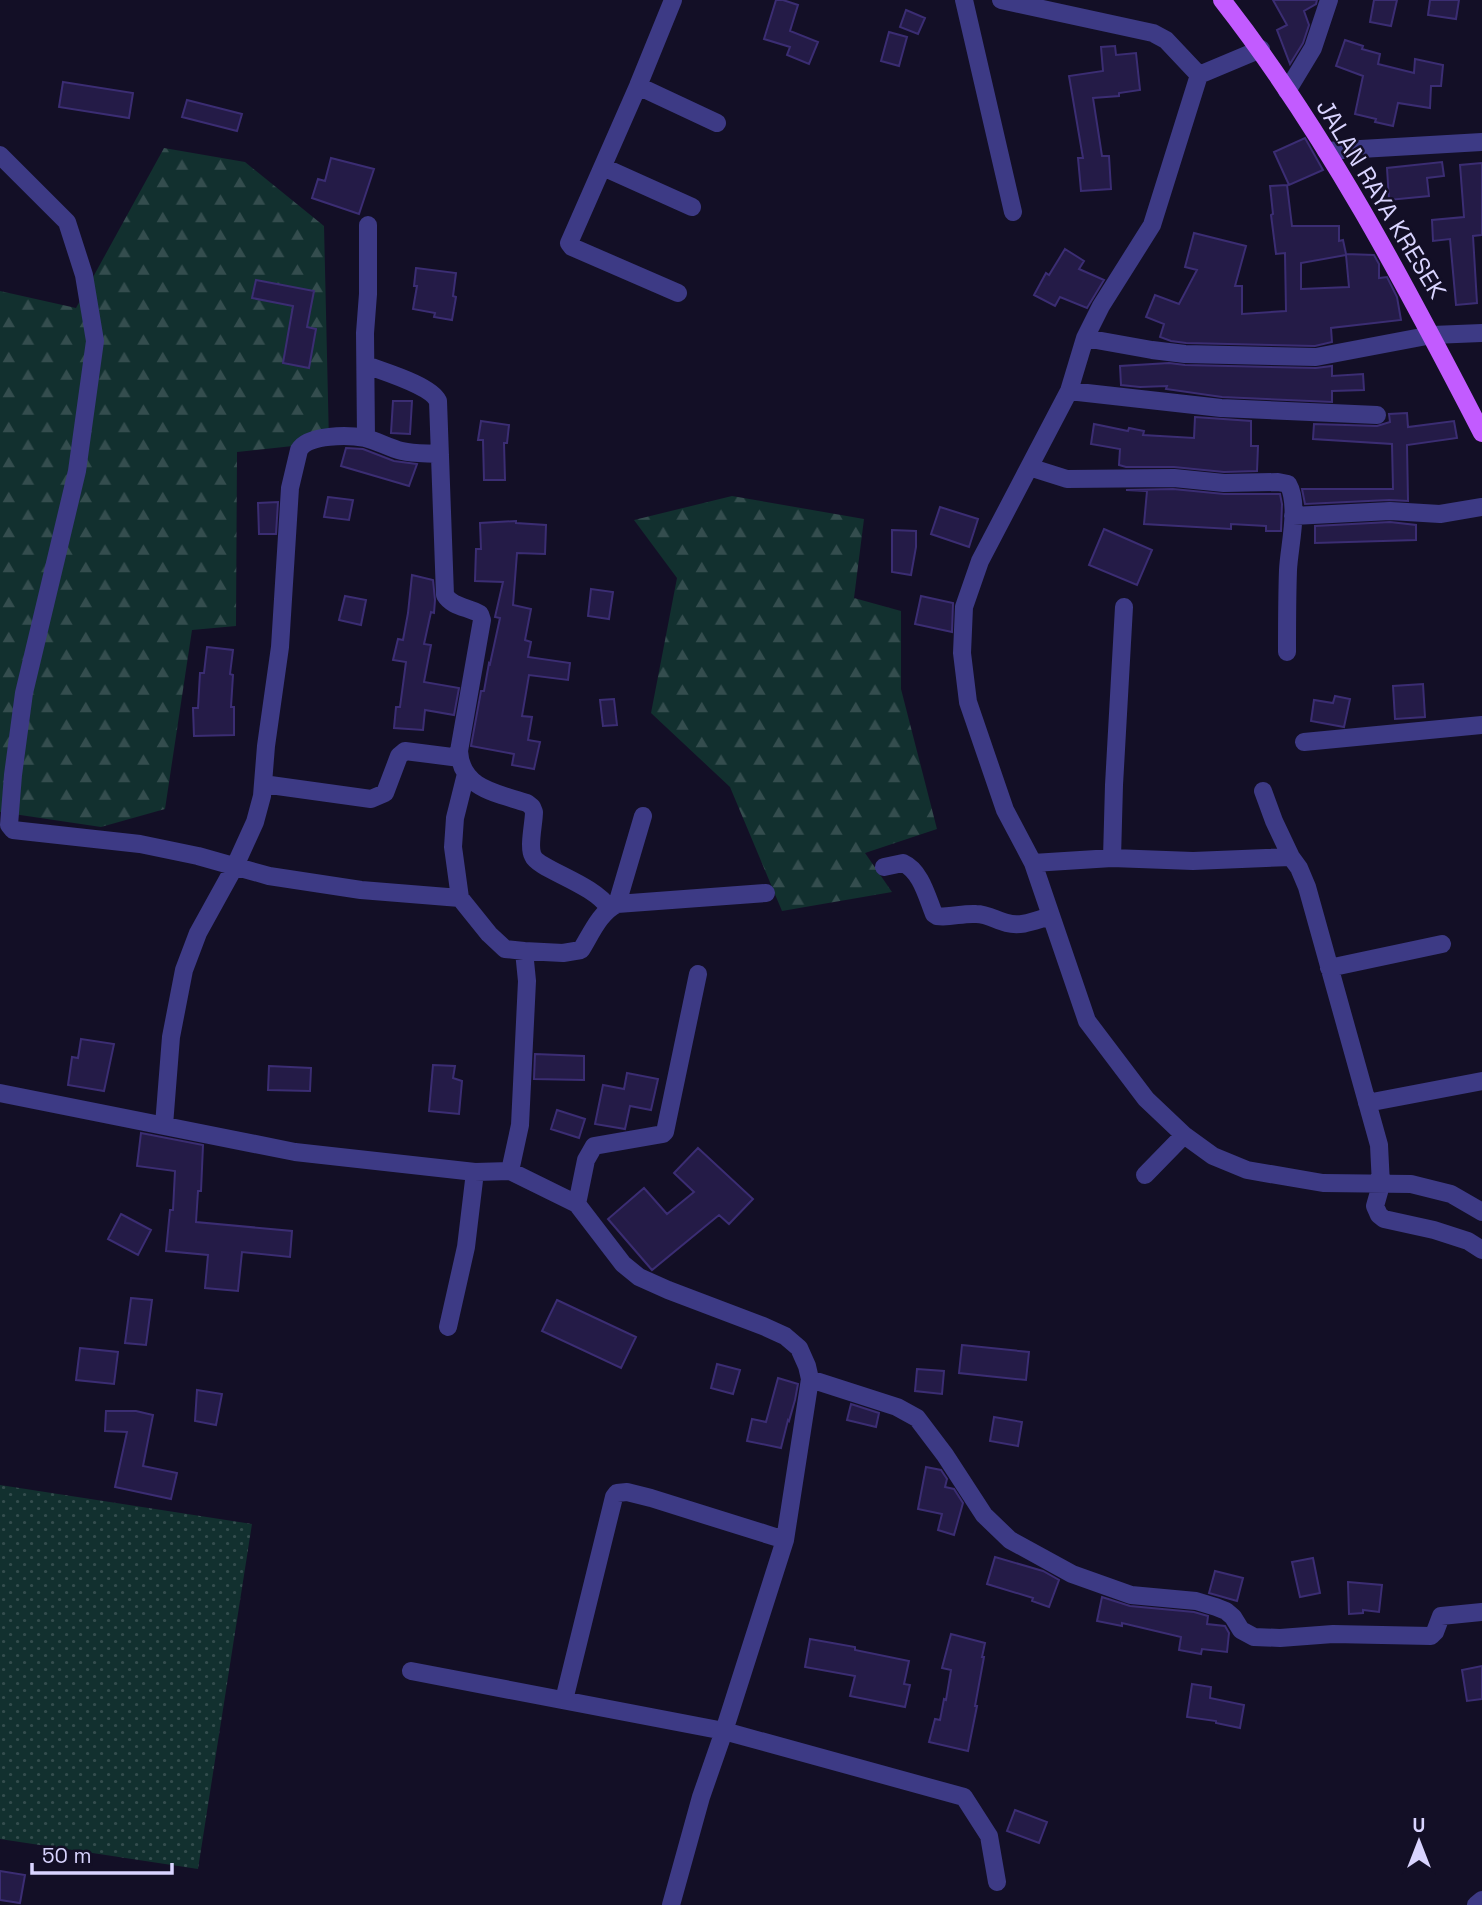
<svg xmlns="http://www.w3.org/2000/svg" width="1482" height="1905" font-family="'Space Grotesk',sans-serif">
<style>
.forest{fill:url(#forest-firs)}
.park{fill:url(#park-dots)}
.building{fill:#241b47;stroke:#3b2d73;stroke-width:2;fill-rule:evenodd}
.lines{fill:none;stroke-linecap:round;stroke-linejoin:round}
.minor{stroke:#3d3a85;stroke-width:18}
.major{stroke:#c25bff;stroke-width:18}
.labels{text-anchor:middle;stroke-width:5;stroke-linejoin:round;paint-order:stroke}
.street-label{font-size:24px;fill:#d9d4ff;stroke:#130f26}
</style>
<defs>
<pattern id="forest-firs" width="22" height="20" patternUnits="userSpaceOnUse" patternTransform="scale(1.75)"><rect width="22" height="20" fill="#12302f"/><path d="M5 1l3.5 6h-7zM16 11l3.5 6h-7z" fill="#344d4e"/></pattern>
<pattern id="park-dots" width="8" height="8" patternUnits="userSpaceOnUse" patternTransform="scale(1.75)"><rect width="8" height="8" fill="#12302f"/><path d="M2 2h.1M6 6h.1" fill="none" stroke="#344d4e" stroke-width="1.8" stroke-linecap="round"/></pattern>
</defs>
<rect width="100%" height="100%" fill="#130f26"/>
<!-- forest -->
<path class="forest" d="M164,148L245,162L324,226L329,442L237,452L236,626L192,630L165,809L101,827L0,812V291L76,308Z
M732,496L864,519L854,598L901,611V689L937,829L865,853L892,892L782,911L730,787L651,713L677,578L634,520Z"/>
<!-- park -->
<path class="park" d="M0,1485L252,1524L198,1869L0,1839Z"/>
<!-- building -->
<path class="building" d="M776,0H783L798,5L790,31L818,42L809,64L787,55L790,47L764,39Z
M1273,0H1317L1316,4L1304,11L1309,25L1303,43L1290,64L1277,30L1287,25Z
M1374,0H1397L1391,26L1370,22Z
M1430,0H1459L1456,19L1428,15Z
M906,10L925,18L918,34L900,27Z
M889,32L907,37L899,66L881,61Z
M1345,40L1363,46L1362,49L1380,54L1378,64L1414,73L1415,59L1443,65L1441,86H1431L1430,108L1398,103L1393,126L1375,122L1376,119L1355,114L1363,76L1336,66Z
M1115,46L1116,55L1136,53L1140,90L1119,93V96L1093,98L1102,156H1109L1111,189L1081,191L1078,158H1083L1069,76L1103,71L1101,47Z
M63,82L133,93L129,118L59,107Z
M187,100L242,114L237,131L182,117Z
M1305,138L1323,170L1289,185L1274,152Z
M331,158L374,169L359,214L312,198L318,179L325,181Z
M1442,162L1444,176L1427,178L1429,196L1389,200L1387,168Z
M1482,163V235L1473,236L1477,303L1456,305L1450,239L1433,241L1432,220L1464,217L1460,165Z
M1287,185L1292,226H1339V241L1343,240L1346,254L1374,255L1379,264V278L1387,277L1397,297L1401,320L1331,328L1332,342L1315,346L1186,343L1171,341L1160,337L1164,324L1146,317L1155,295L1179,304L1197,270L1185,267L1194,233L1246,246L1235,286H1242V314L1286,311L1285,253L1276,254L1271,215L1273,214L1270,186ZM1346,255L1349,287L1301,289V263Z
M1065,249L1084,261L1079,269L1104,280L1087,308L1060,297L1055,306L1034,295L1046,273L1049,275Z
M416,268L456,273L453,296L456,297L452,320L434,317L435,313L413,309L417,286H414Z
M256,280L314,291L307,327L316,329L309,368L283,363L293,306L252,298Z
M1169,363L1185,365L1316,368L1332,366V376L1363,374L1364,390L1332,391V402L1222,397L1166,389L1167,386L1140,387L1121,385L1120,366Z
M393,401H412L410,434L391,433Z
M1407,413L1408,427L1454,421L1457,438L1407,445L1408,501L1389,500L1305,504L1302,489H1393L1392,444L1313,439L1314,424L1377,426L1390,422L1389,414Z
M1195,417L1251,421V446H1258L1257,471L1224,472L1174,467H1126L1119,465L1120,449L1091,444L1094,424L1128,431L1129,428L1144,431L1143,435L1194,438Z
M481,421L509,425L507,443H504L505,480H484L483,440H478Z
M346,448L363,449L394,461L417,464L409,486L341,466Z
M1173,489L1224,494H1280L1282,504L1281,531H1266V526L1231,524V529L1144,524L1147,491L1126,490Z
M328,497L353,500L349,520L324,517Z
M278,502L276,534H259L258,503Z
M940,507L978,519L969,547L931,534Z
M516,521V523L546,525L545,554L517,553L513,605L531,609L525,640L531,642L528,657L570,663L568,680L529,675L522,716L532,717L528,740L540,742L534,769L512,765L514,754L471,746L481,691H484L489,663L490,664L500,618L495,617L503,582L475,581L476,549H481L480,523Z
M1390,522L1416,525V540L1315,543V526Z
M1104,529L1152,550L1137,585L1089,565Z
M892,530L916,531V547L911,575L892,572Z
M412,575L433,580L435,600L434,613L431,612L424,644L431,645L424,682L459,688L454,715L425,710L423,730L394,728L396,707H400L406,662L393,660L398,639L403,640L408,613Z
M591,589L613,592L609,619L588,616Z
M345,596L366,600L361,625L339,620Z
M921,596L953,603L952,632L915,624Z
M207,647L233,650L230,674L233,675L231,707H234V735L194,736L193,708H198L200,673H204Z
M1423,684L1425,717L1395,719L1393,686Z
M1335,696L1350,699L1344,727L1311,721L1314,700L1333,703Z
M614,699L617,725L603,726L600,700Z
M81,1039L114,1044L104,1091L68,1085L72,1057L78,1058Z
M535,1054L584,1056V1080L534,1079Z
M433,1065L455,1066L453,1078L462,1081L459,1114L429,1111Z
M269,1066L311,1068L310,1091L268,1090Z
M627,1073L658,1079L651,1110L630,1106L625,1129L595,1124L603,1085L624,1089Z
M557,1110L585,1119L579,1138L551,1129Z
M141,1133L203,1145L201,1191H198L196,1222L292,1231L290,1257L242,1252L238,1291L205,1288L208,1255L166,1251L170,1210H173L175,1171L137,1166Z
M698,1148L753,1199L729,1224L719,1215L652,1270L608,1219L644,1188L667,1214L694,1192L674,1173Z
M121,1214L151,1230L138,1255L108,1239Z
M131,1298L152,1300L146,1345L125,1343Z
M557,1300L636,1337L621,1368L542,1331Z
M962,1345L1029,1352L1026,1380L959,1373Z
M80,1348L118,1352L114,1384L76,1380Z
M717,1364L740,1370L733,1394L711,1388Z
M917,1369L944,1371L942,1394L915,1391Z
M778,1378L798,1384L795,1400L789,1421L788,1420L781,1448L747,1441L752,1419L766,1422Z
M197,1390L222,1394L216,1425L195,1421Z
M851,1404L879,1413L876,1427L847,1420Z
M106,1411H136L153,1415L143,1466L177,1473L171,1499L115,1487L127,1432L105,1431Z
M994,1417L1022,1422L1018,1446L990,1441Z
M926,1467L941,1470L947,1479L945,1487L954,1489L963,1503L954,1535L938,1530L942,1514L918,1509Z
M995,1557L1043,1571L1059,1580L1049,1607L1032,1601L1033,1598L987,1584Z
M1313,1558L1320,1593L1300,1597L1292,1562Z
M1215,1571L1243,1578L1237,1601L1209,1593Z
M1348,1582L1382,1585L1379,1612L1363,1610V1613L1349,1614Z
M1102,1597L1130,1606L1194,1612L1208,1616L1207,1624L1225,1626L1229,1633L1227,1652L1202,1649L1201,1654L1179,1650L1181,1637L1122,1623V1626L1097,1621Z
M951,1634L985,1643L982,1657H984L975,1706H977L968,1751L929,1742L935,1719L940,1720L944,1699L946,1700L951,1670L942,1668Z
M810,1639L855,1647V1650L909,1661L904,1684L910,1685L905,1707L850,1696L855,1676L805,1667Z
M1482,1666V1699L1467,1701L1462,1670Z
M1192,1684L1211,1687L1210,1698L1244,1705L1240,1728L1216,1723V1721L1187,1717Z
M1015,1810L1047,1822L1039,1843L1007,1831Z
M0,1871L25,1875L20,1903L0,1900Z"/>
<g class="lines">
<!-- minor -->
<path class="minor" d="M673,0L638,86L569,243L572,247L678,293
M964,0L1013,212
M1001,0L1153,33L1166,40L1199,75
M1261,49L1199,75L1152,225L1101,306L1085,338L1069,391L980,561L964,607L962,653L968,702L1005,810L1033,863L1087,1021L1146,1099L1184,1135L1213,1156L1247,1170L1323,1183L1411,1184L1451,1194L1482,1212
M638,86L717,123
M1287,91L1313,48L1329,0
M1326,151L1482,142
M0,155L67,222L84,275L95,341L77,471L24,693L13,775L9,825L13,830L140,844L198,856L269,876L361,890L460,898L489,934L505,949L524,951L527,981L520,1125L510,1171
M603,167L692,207
M1085,338L1152,350L1185,354L1316,357L1432,335L1482,333
M366,365C384,372 430,385 438,401L445,595C452,607 468,607 480,614L482,620L459,751C461,789 497,793 527,803L532,807L534,812C534,823 528,847 533,856C538,869 594,884 609,908
M1069,391L1221,408L1377,415
M366,438L365,333L368,294V225
M1029,467L1067,479L1174,478L1224,483L1278,482L1288,484C1300,505 1289,547 1288,570C1287,598 1287,625 1287,652
M1293,516L1390,511L1440,514L1482,507
M1304,742L1482,725
M263,784L371,799L385,793L399,756L405,751L460,758
M1263,791L1274,821L1291,857
M1112,858L1193,861L1291,857L1299,868L1307,887L1379,1145L1381,1185L1375,1206L1379,1215L1384,1219L1434,1230L1468,1241L1482,1250
M1033,863L1112,858L1114,785L1124,607
M884,867L903,863C921,871 927,897 934,914L937,916C950,918 962,913 976,914C987,914 996,920 1007,923C1022,927 1036,920 1051,916
M460,898L453,847L455,818L466,774
M617,904L643,816
M524,951L563,953L581,950C591,934 600,912 617,904L766,893
M1329,968L1442,944
M0,1093L295,1152L475,1172L510,1171L577,1204L623,1264L639,1277L668,1290L763,1326L785,1336L799,1348L807,1366L810,1379L785,1540L724,1731L701,1797L671,1905
M1367,1103L1482,1081
M164,1125L171,1037L184,970L198,933L235,866L255,822L262,796L266,746L280,647L290,488L299,450C308,434 349,435 365,438C378,441 389,448 402,451C414,454 427,453 440,454
M1145,1175L1184,1135
M577,1204L586,1160L594,1146L663,1134L665,1132L698,974
M448,1327L466,1247L475,1172
M810,1379L897,1407L917,1418L945,1455L984,1515L1010,1540L1072,1574L1131,1595L1196,1601L1216,1607L1226,1611L1233,1617L1241,1630L1254,1637L1280,1638L1333,1634L1431,1636L1435,1632L1441,1616L1482,1612
M411,1671L724,1731L964,1797L989,1836L997,1882
M564,1700L614,1497L617,1493L627,1492L651,1498L785,1540
M1476,1905L1482,1900"/>
<!-- major -->
<path class="major" d="M1222,0C1326,133 1405,284 1482,433"/>
</g>
<g class="labels">
<!-- street labels -->
<g class="street-label">
<text transform="translate(1381 199) rotate(59)" y="8">JALAN RAYA KRESEK</text>
</g>
</g>
<!-- north arrow -->
<g transform="translate(1419 1842)" stroke="#130f26" stroke-width="5" paint-order="stroke">
<path d="M0-5L12 26L0 18L-12 26Z" fill="#d9d4ff"/>
<text y="-10" font-size="19" font-weight="bold" text-anchor="middle" fill="#d9d4ff">U</text>
</g>
<!-- scale -->
<path d="M32 1863v10h140v-10" fill="none" stroke="#d9d4ff" stroke-width="3.5"/>
<text x="42" y="1863" font-size="21" fill="#d9d4ff" stroke="#130f26" stroke-width="5" paint-order="stroke">50 m</text>
</svg>
